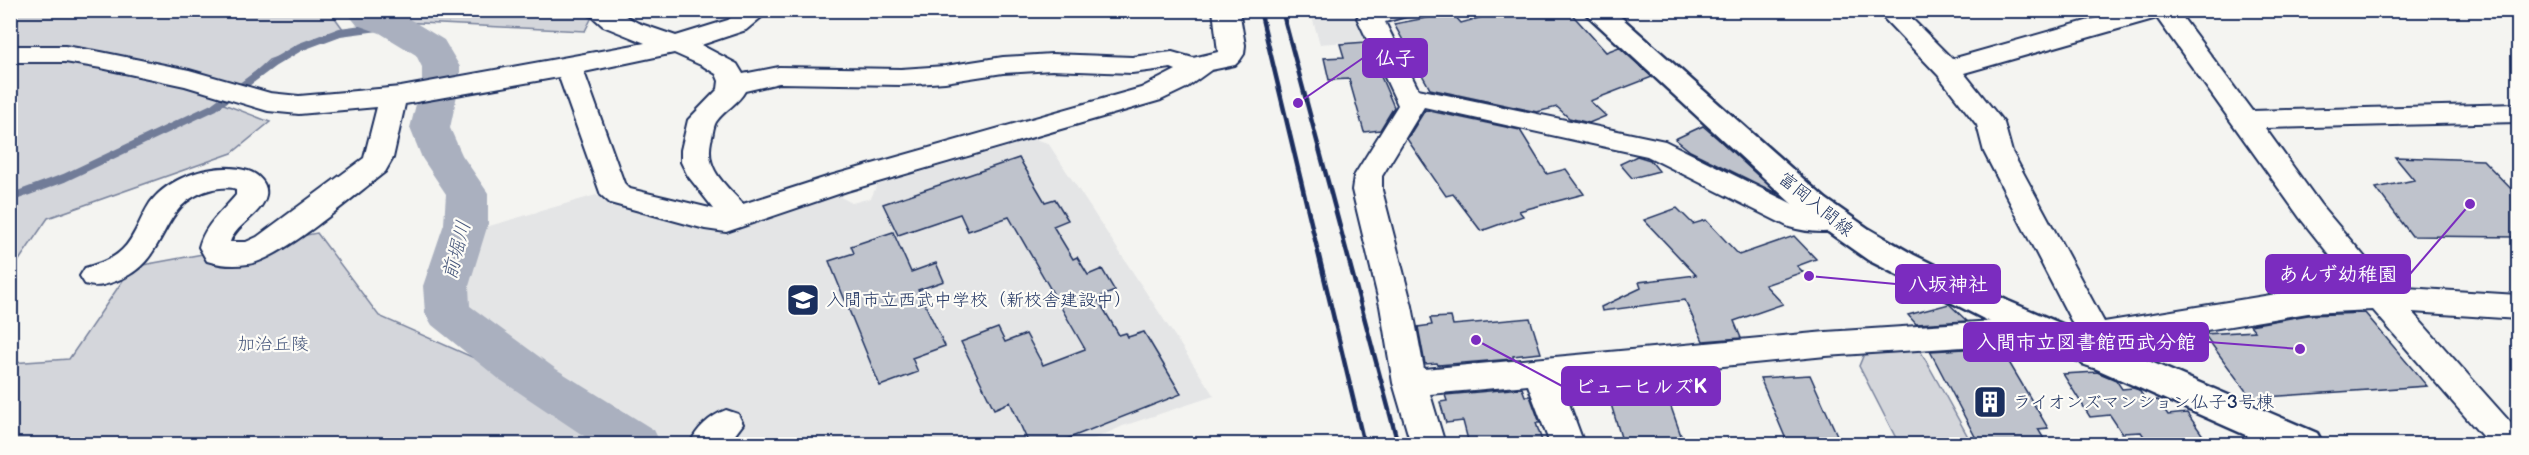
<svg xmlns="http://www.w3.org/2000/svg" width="2529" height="455" font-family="'Balsamiq Sans','Klee One',sans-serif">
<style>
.built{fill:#e4e5e6}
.green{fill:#d4d6db;stroke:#78829c;stroke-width:1.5}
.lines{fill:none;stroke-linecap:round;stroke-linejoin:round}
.stream{stroke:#717c98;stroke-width:8}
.river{fill:#aab0bf;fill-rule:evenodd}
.building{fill:#bfc3cc;stroke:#1b2f5e;stroke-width:1.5}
.minor-casing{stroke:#1b2f5e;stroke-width:4}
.major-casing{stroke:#1b2f5e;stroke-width:5}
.minor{fill:#fdfcf7;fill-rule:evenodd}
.major{fill:#fdfcf7;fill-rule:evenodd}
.rail{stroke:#1b2f5e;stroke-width:4.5}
.labels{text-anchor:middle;stroke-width:4.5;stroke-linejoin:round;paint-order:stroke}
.street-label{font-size:18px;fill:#1b2f5e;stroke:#fdfcf7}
.poi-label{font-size:18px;fill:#1b2f5e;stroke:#fdfcf7;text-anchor:start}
.park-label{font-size:18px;fill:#49597d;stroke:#fdfcf7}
.water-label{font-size:20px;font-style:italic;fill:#46567b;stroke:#fdfcf7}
.leader{fill:none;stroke:#7b2cbf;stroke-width:2}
.callout-dot{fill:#7b2cbf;stroke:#fdfcf7;stroke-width:2}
.callout{fill:#7b2cbf;stroke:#7b2cbf;stroke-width:2}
.callout-label{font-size:20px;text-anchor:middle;font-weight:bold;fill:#fff}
</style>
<rect width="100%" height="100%" fill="#f4f4f1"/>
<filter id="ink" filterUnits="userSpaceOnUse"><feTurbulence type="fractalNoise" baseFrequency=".0167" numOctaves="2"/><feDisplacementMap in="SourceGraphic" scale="12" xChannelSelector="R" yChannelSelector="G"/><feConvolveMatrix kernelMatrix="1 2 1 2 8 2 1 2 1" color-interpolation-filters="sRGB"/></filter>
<g filter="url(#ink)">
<!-- built -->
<path class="built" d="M1310,11H1360L1373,40L1320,44Z
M1034,139L1048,143L1214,396L1123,426L1083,444H662L457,312L454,288L472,231L596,195L610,204L717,232L835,194L852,203L871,198L877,185Z"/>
<!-- green -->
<path class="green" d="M584,10L591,19L585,31L400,22L399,11Z
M11,11H330L346,33L269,60L221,103L270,122L232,153L48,218L11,272Z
M317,233L379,316L669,444H11V363L69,359L132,267Z
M1920,350L1972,444H1899L1859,366L1864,354Z"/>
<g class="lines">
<!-- stream -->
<path class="stream" d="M10,198L64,178L214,107L273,63L300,47L340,32L393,25"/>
<!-- river -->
<path class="river" d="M345,10H387L406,17L444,40L460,67V81L450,128L462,155L488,193V224L469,286L470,306L556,369L654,430L661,444H596L499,379L432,325L425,313L423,286L444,224L446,194L422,158L410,128L422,81V67L416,55L380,33L357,25Z"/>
</g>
<!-- building -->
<path class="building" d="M1508,10H1568L1606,52L1619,47L1652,77L1590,101L1606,116L1589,123L1569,118L1557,107L1537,112L1430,89L1394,24L1452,13L1461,23Z
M1366,42L1394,107L1380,130L1364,132L1349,79L1329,80L1324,58L1344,57L1340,44Z
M1425,110L1520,130L1547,174L1566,169L1584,194L1519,211L1523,216L1481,231L1453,194L1446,196L1407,139Z
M1703,126L1717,138L1778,194L1690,151L1675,139Z
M1637,156L1650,160L1659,171L1632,178L1620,164Z
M2395,157L2483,160L2518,196V237L2412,236L2376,188L2414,180Z
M1019,158L1045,202L1055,199L1068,220L1053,226L1073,259L1077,257L1088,275L1102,269L1115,291L1097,298L1119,335L1126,333L1128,337L1144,332L1181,394L1054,444H1029L1010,402L994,409L961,342L998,328L1005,342L1026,334L1043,365L1085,349L1009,217L968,231L960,214L898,235L883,204Z
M1677,208L1693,224L1706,220L1739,255L1794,236L1816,259L1797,266L1803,272L1765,285L1783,304L1734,321L1741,338L1703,341L1685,300L1602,311L1601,307L1641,288L1639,282L1696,275L1644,220Z
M893,232L911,272L936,263L944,281L918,290L945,346L912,358L918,372L880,386L829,261L854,253L851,246Z
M1949,304L1967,321L1916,324L1908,315Z
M2365,313L2427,386L2251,398L2204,334L2255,331L2250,325L2308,315Z
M1451,317L1453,325L1530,318L1541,353L1513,356V359L1438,365L1437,363L1425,364L1418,327L1432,325L1430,318Z
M2000,347L2048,428L2038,429L2047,444H1979L1930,351Z
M2097,372L2116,380L2122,389L2133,388L2139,390L2146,401L2158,400L2168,415L2187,413L2209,444H2149L2141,432L2122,433L2110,415L2090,417L2063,374Z
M1810,375L1841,444H1788L1760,378Z
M1664,387L1684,444H1623L1607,391Z
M1522,388L1525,396H1530L1540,423H1536L1543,444H1469L1463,421L1446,423L1440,402L1447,401L1445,395Z"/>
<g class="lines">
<!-- minor casing -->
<g class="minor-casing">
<path id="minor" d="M585,10H615L638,23L676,36L728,20L741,10H770L746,30L701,45L737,64L743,74L779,67L901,69L945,66L1003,57L1052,54L1132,57L1172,52L1193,58L1218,52L1213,10H1239L1245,45L1244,54L1240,60L1235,65L1211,70L1186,88L1161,100L847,191L726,232L705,229L610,203L601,195L559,77L405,104L393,158L385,172C356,194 281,260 248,264C235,266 220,265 207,261L199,247C205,224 222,212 236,195V189C228,186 221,188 213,189C155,203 172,261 116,281C104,285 97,288 85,284L80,276L85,268C98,264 112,260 122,250C135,238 140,218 150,203C169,176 217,161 248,171C258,174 268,184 266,195C262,215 236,224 230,242H246L257,237L364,158L377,107L299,114L268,111L185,86L101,68L65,62H10V46H65L101,52L189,70L270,93L299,96L401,87L645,43L603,26ZM674,53L703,66L716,74L719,81L718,89L688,120L681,150V162L688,176L714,209L630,189L624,183L584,72ZM1171,68L1176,70L1141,88L830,176L743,204C725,184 705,170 711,141C713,135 713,127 716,122C724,110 738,104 745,91L779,83L901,85L945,82L1003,73L1052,70L1132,73Z
M1369,10H1413L1410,15L1385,22L1418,89L1665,141L1805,210L1844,215L1848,222L1844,229C1827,234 1806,232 1789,227L1647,156L1424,107L1382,176V190L1412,306L1424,369L1826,332L2039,318L2050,321L2055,330L2050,339L2039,342L1826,356L1561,382L1584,444H1550L1528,385L1430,394L1445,444H1411L1393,383L1380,306L1352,190L1354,176L1398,105L1357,18L1361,13Z
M1876,10H1903L1952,59L2125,10H2177L2252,111L2518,104V122L2265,128L2320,204L2390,287L2518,295V319L2412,312L2518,431V444H2489L2373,310L2308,313L2111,346L2110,355L2106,364L2094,368L2082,364L2078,355L2079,336L1984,152L1977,125L1938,75ZM2157,18L2300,218L2355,287L2308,289L2104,322L2012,152L2004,123L1964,73Z
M726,410L738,414L743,424L728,444H690C696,429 710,416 726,410Z"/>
</g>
<!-- major casing -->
<g class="major-casing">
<path id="major" d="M1582,10H1613L1826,199L1869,229L1914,255L2008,301L2317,433L2323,444H2266L1984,319L1868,260L1804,215Z"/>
</g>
<!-- minor -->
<use href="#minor" class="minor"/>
<!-- major -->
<use href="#major" class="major"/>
<!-- rail -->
<path class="rail" d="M1260,10L1364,444
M1282,10L1398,444"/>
</g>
</g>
<!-- icons -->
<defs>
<g id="school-square" transform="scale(1.725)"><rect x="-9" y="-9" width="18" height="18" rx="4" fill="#1b2f5e" stroke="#fdfcf7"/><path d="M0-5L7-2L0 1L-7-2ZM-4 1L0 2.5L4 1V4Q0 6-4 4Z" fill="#fff"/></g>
<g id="building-square" transform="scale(1.725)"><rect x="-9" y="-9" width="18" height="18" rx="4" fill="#1b2f5e" stroke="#fdfcf7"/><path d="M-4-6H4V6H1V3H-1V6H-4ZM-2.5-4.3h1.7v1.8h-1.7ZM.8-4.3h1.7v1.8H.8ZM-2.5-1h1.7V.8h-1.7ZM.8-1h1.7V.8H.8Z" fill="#fff"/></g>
</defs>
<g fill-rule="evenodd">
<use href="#school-square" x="803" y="300"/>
<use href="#building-square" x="1990" y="402"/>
</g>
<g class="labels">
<!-- street labels -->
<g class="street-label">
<text transform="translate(1816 204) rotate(39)" y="6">富岡入間線</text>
</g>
<!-- poi labels -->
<g class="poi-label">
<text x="826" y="306">入間市立西武中学校（新校舎建設中）</text>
<text x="2013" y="408">ライオンズマンション仏子3号棟</text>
</g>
<!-- park labels -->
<g class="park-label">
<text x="273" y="350">加治丘陵</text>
</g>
<!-- water labels -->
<g class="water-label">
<text transform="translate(456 250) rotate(-75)" y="7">前堀川</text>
</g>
</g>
<!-- callouts -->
<path class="leader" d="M1298 103L1363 58M2470 204L2410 274M1809 276L1896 284M2300 349L2208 342M1476 340L1562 386"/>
<g class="callout-dot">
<circle cx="1298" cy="103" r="6"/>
<circle cx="2470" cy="204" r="6"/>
<circle cx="1809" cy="276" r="6"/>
<circle cx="2300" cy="349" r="6"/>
<circle cx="1476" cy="340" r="6"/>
</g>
<g class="callout">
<rect x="1363" y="39" width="64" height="38" rx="6"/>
<rect x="2266" y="255" width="144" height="38" rx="6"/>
<rect x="1896" y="265" width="104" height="38" rx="6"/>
<rect x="1964" y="323" width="244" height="38" rx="6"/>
<rect x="1562" y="367" width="158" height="38" rx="6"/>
</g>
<g class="callout-label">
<text x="1395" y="65">仏子</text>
<text x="2338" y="281">あんず幼稚園</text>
<text x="1948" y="291">八坂神社</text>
<text x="2086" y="349">入間市立図書館西武分館</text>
<text x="1641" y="393">ビューヒルズK</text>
</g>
<!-- margin -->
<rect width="2529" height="455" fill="none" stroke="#fdfcf7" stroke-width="36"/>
<rect x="18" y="18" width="2493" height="419" fill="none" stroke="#1b2f5e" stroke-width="2" filter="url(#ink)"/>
</svg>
